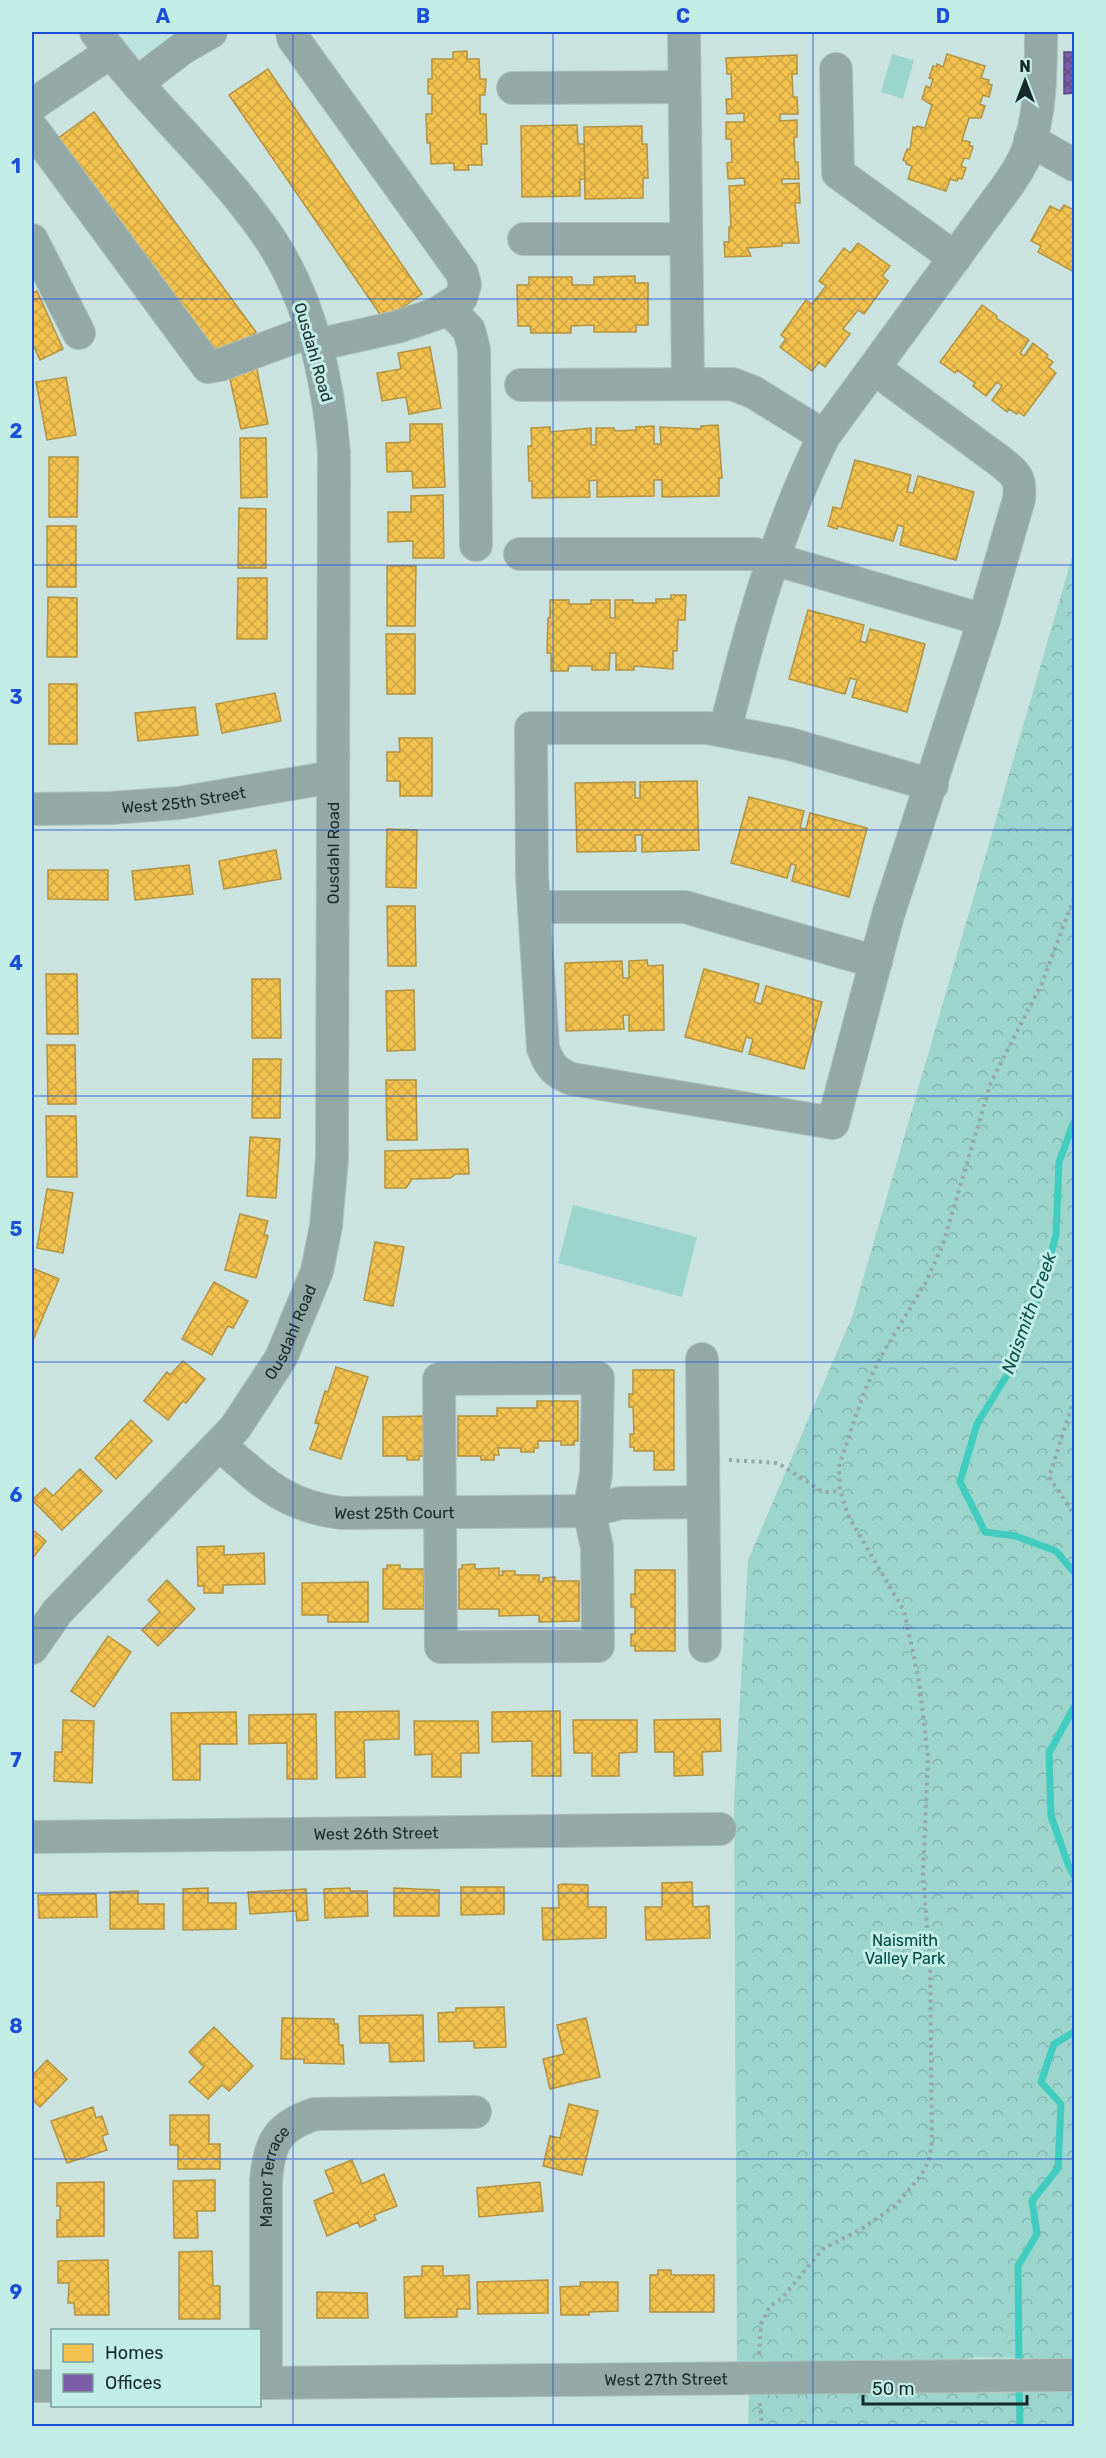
<svg xmlns="http://www.w3.org/2000/svg" width="1106" height="2458" font-family="Rubik,sans-serif">
<style>
.built{fill:#bce4dd}
.grass{fill:#9bd5cc}
.park{fill:url(#park-crowns)}
.homes{fill:url(#homes-cross-hatch);stroke:#b19342;stroke-width:1.5}
.offices{fill:url(#offices-cross-hatch);stroke:#5d4e81;stroke-width:1.5}
.lines{fill:none;stroke-linecap:round;stroke-linejoin:round}
.stream{stroke:#40cdc0;stroke-width:7}
.minor-casing{stroke:#acc0bc;stroke-width:34}
.path{stroke:#95a8a4;stroke-width:4;stroke-dasharray:3 4.5;stroke-linecap:butt}
.minor{stroke:#94a8a6;stroke-width:32}
.grid{fill:none;stroke:#1d4ed8;stroke-width:1.5;stroke-opacity:0.55}
.labels{text-anchor:middle;stroke-width:6;stroke-linejoin:round;paint-order:stroke}
.street-label{font-size:16px;fill:#182927;stroke:#c1ede5}
.park-label{font-size:16px;fill:#014841;stroke:#c1ede5}
.water-label{font-size:18px;font-style:italic;fill:#0c4f48;stroke:#c1ede5}
.neatline{fill:none;stroke:#1d4ed8;stroke-width:2}
.grid-label{font-size:20px;text-anchor:middle;font-weight:bold;fill:#1d4ed8}
</style>
<defs>
<pattern id="park-crowns" width="20" height="18" patternUnits="userSpaceOnUse" patternTransform="scale(1.5)"><rect width="20" height="18" fill="#9bd5cc"/><path d="M2 6a3 3 0 1 1 6 0M12 15a3 3 0 1 1 6 0" fill="none" stroke="#85b7af"/></pattern>
<pattern id="homes-cross-hatch" width="8" height="8" patternUnits="userSpaceOnUse" patternTransform="scale(1.5)"><rect width="8" height="8" fill="#f2c14e"/><path d="M0 0l8 8M0 8l8-8" fill="none" stroke="#cfa644"/></pattern>
<pattern id="offices-cross-hatch" width="8" height="8" patternUnits="userSpaceOnUse" patternTransform="scale(1.5)"><rect width="8" height="8" fill="#7b5ea7"/><path d="M0 0l8 8M0 8l8-8" fill="none" stroke="#5e4a80"/></pattern>
</defs>
<rect width="100%" height="100%" fill="#cbe3df"/>
<!-- built -->
<path class="built" d="M111,32H185L151,54L137,56L131,54Z"/>
<!-- grass -->
<path class="grass" d="M892,54L914,60L903,99L881,92Z
M573,1205L697,1237L682,1297L558,1263Z"/>
<!-- park -->
<path class="park" d="M1074,550V2359L978,2357L936,2364L737,2365L734,1801L748,1560L852,1317Z
M940,2389L972,2393L1061,2392L1074,2390V2426H748L749,2392Z"/>
<!-- homes -->
<path class="homes" d="M467,51V59H479L480,79H486L485,95H480V114H486L487,144H481L482,165H468L469,170H454V163L431,164L430,143H427L426,114H432V94H428V79H432V59H453V52Z
M947,54L985,66L981,78L989,80L988,84L992,85L989,97L983,95L980,104L985,106L981,118H969L962,140L970,142L969,145L973,147L969,159L964,158L961,166L966,168L962,179L958,178L957,181L950,179L946,191L908,179L912,166L906,164V161L903,160L907,149L910,150L913,127L916,128L917,126L925,128L932,105L922,99L926,86L930,88L933,79L929,78L933,66L937,67V64L943,67Z
M797,55V74H792L793,97H797L798,114H780V121L797,120V137H794L795,162H798L799,179H782V184L799,183L800,203H795L799,243H782V246L747,248L751,256L725,257L724,242H729V227H731L729,186L745,185L744,178L728,179L727,163L732,162L731,139H726V122H744V113L727,114L726,99H732L731,74H727L726,58Z
M268,69L422,294L384,320L229,95Z
M94,112L256,332L219,359L57,139Z
M577,125L578,144H584L585,179H580V196L522,197L521,126Z
M642,126V144H647L648,178H643V198L585,199L584,127Z
M1064,205L1074,210V272L1038,252L1041,246L1031,241L1050,206L1060,211Z
M858,243L890,266L882,276L888,281L864,314L858,310L843,329L850,334L825,367L819,362L812,371L780,347L786,339L781,335L806,300L812,304L826,286L819,281L844,248L850,253Z
M635,276V283H648V325H636V332H594V325L571,326V333H531L530,326H518L517,285H529V277H572V285H594V277Z
M37,291L63,349L40,360L32,342V293Z
M982,305L997,316L996,318L1029,340L1020,353L1024,356L1033,343L1048,355L1046,357L1053,362L1049,367L1056,373L1024,416L1019,412L1017,414L1009,409L1007,412L992,400L1002,386L997,382L986,396L973,386L975,383L957,370L955,373L940,362Z
M430,347L441,408L409,414L406,397L382,401L377,373L401,369L398,353Z
M256,365L268,424L241,429L228,370Z
M66,377L76,435L47,440L36,382Z
M410,424H442L445,487L413,488L412,471L387,472L386,443L410,442Z
M718,425L722,478H719V496L662,497V480H654V496L597,497V480L589,481L590,497L532,498V481H529L528,446H532L531,428L550,427V432L591,428V445H596V428H614L615,431L636,430V427L654,426V444H661L660,427L701,429V426Z
M240,438H266L267,497L241,498Z
M49,457H78L77,517H49Z
M855,460L911,475L907,492L913,493L918,476L974,492L956,560L900,545L904,527L898,525L893,541L838,526L837,529L828,526L833,507L841,509Z
M443,495L444,558H413V541L388,542V512H411V496Z
M239,508L266,509V568H238Z
M47,526H76V587H47Z
M387,566H416L415,626H387Z
M238,578H267V639H237Z
M671,595H686L685,620H678L677,651H673V669L634,666V670H616V653H610L609,670H592V666H569L568,671H551V653H547L548,618H550V600H569V604H591V600H610V618H615V600H633V603H656V599H671Z
M48,597L77,598V657H47Z
M808,610L864,625L860,641L866,643L870,629L925,644L907,712L852,697L857,680L850,678L845,694L789,679Z
M386,634H415V694H387Z
M49,684H77V744H49Z
M275,693L281,721L222,733L216,704Z
M195,707L198,735L138,741L135,713Z
M399,738H432V796H400V781H387V752H400Z
M697,781L699,850L642,852V835H635L636,851L577,852L575,783L635,782V798H640V782Z
M749,797L804,811L800,828L806,829L810,813L867,828L849,897L792,881L796,865L791,864L787,878L731,863Z
M387,829L417,830L416,888L386,887Z
M276,850L281,879L224,889L219,861Z
M189,865L193,894L135,900L132,871Z
M48,870H108V900L48,899Z
M387,906H415L416,966H388Z
M647,960L648,966L663,965L664,1030L629,1031V1015H623L624,1029L566,1031L565,963L622,961L623,978H629V961Z
M704,969L759,984L754,1002L761,1004L766,986L822,1002L804,1069L749,1054L753,1039L746,1037L742,1052L685,1037Z
M46,974H77L78,1034H47Z
M252,979H280L281,1038H252Z
M414,990L415,1050L387,1051L386,991Z
M47,1045H75L76,1104H48Z
M253,1059H281L280,1118H252Z
M386,1080H416L417,1140H387Z
M46,1116H76L77,1177H47Z
M250,1137L280,1139L276,1198L247,1196Z
M468,1149L469,1174H456L450,1178L412,1179L406,1188H385V1151Z
M47,1189L73,1193L63,1253L37,1248Z
M240,1214L268,1221L264,1234L268,1236L256,1278L225,1270Z
M375,1242L404,1247L393,1306L364,1300Z
M32,1268L59,1279L34,1338L32,1336Z
M214,1282L248,1301L233,1328L228,1326L212,1355L182,1339Z
M183,1361L205,1379L186,1403L183,1401L168,1420L144,1401L167,1372L170,1375Z
M336,1367L368,1377L341,1459L310,1449L319,1424L315,1423L325,1391L328,1392Z
M633,1370H674V1470H654V1451H634V1447H630V1434H634L633,1407H629V1394H633Z
M537,1401H578V1441H574V1445H561V1441H538V1448H534V1452H521V1448H498L499,1455H494V1460H481V1456H458V1416H497V1408H537Z
M423,1416L424,1456H419V1460H407V1456H383V1417Z
M131,1420L152,1441L116,1479L95,1458Z
M80,1469L102,1491L62,1530L32,1500L45,1488L53,1496Z
M32,1529L46,1541L32,1559Z
M224,1546V1555L264,1553L265,1584L223,1585V1593H204V1586H198L197,1547Z
M475,1564V1569L499,1568V1575H503L502,1571H515V1575H539V1582H543V1578L555,1577V1581H579V1621L539,1622V1615L499,1616V1609H459V1569H462V1565Z
M387,1565H400V1569H424V1609H383V1569H387Z
M635,1570H675V1651H635V1646H631V1634H635V1607H631V1594H635Z
M167,1580L195,1609L158,1646L142,1630L160,1612L148,1600Z
M368,1582V1622H328V1615H302V1583Z
M108,1636L131,1652L94,1707L71,1691Z
M399,1711V1739L364,1740L365,1777L336,1778L335,1712Z
M560,1711L561,1776H532V1741L492,1742V1712Z
M236,1712L237,1744H200V1780H173L171,1713Z
M316,1714L317,1779H287V1743L249,1744V1715Z
M720,1719L721,1751L702,1752L703,1775L674,1776V1752H655L654,1720Z
M63,1720L94,1721L92,1783L54,1781L55,1752H62Z
M573,1720H637V1752L619,1753V1776H592V1753H574Z
M414,1721H478L479,1753H461V1777H432V1754L415,1755Z
M692,1882L693,1907L709,1906L710,1938L646,1940L645,1907H662V1883Z
M563,1884L588,1885V1907H606V1938L543,1940L542,1908H559L558,1885Z
M461,1887H504V1914L461,1915Z
M208,1888V1903H236V1929L183,1930V1889Z
M350,1888V1891H367L368,1916L325,1918L324,1889Z
M394,1888L439,1890V1916H394Z
M306,1889L308,1920L297,1921L296,1911L250,1914L248,1892Z
M138,1891V1904H164V1929H110V1892Z
M96,1894L97,1917L39,1918L38,1895Z
M504,2007L506,2047L474,2048V2041L439,2042L438,2013L456,2012V2008Z
M423,2015L424,2061L390,2062L389,2043H360L359,2016Z
M282,2018L334,2019V2024H338L339,2045H343L344,2064L304,2063V2059H281Z
M586,2018L600,2077L550,2089L543,2059L564,2054L557,2025Z
M214,2027L253,2066L229,2091L222,2085L208,2099L189,2082L204,2067L189,2052Z
M47,2060L67,2079L40,2107L33,2100L32,2102V2076Z
M569,2104L598,2111L582,2175L543,2166L550,2136L560,2138Z
M93,2107L96,2118L102,2116L108,2134L102,2136L107,2150L67,2163L51,2121Z
M170,2115H209V2144H220V2169H178V2145H170Z
M352,2160L362,2184L384,2174L397,2206L374,2215L376,2220L360,2227L358,2222L327,2236L314,2201L334,2192L325,2171Z
M215,2180V2211H197L198,2238H174L173,2181Z
M104,2182V2236L57,2237V2220H60V2206H57V2183Z
M540,2182L543,2211L479,2217L477,2188Z
M212,2251L213,2286H220V2319H179V2252Z
M108,2260L109,2315H75L74,2303H68L69,2283H58V2261Z
M422,2266H443V2276L469,2275L470,2309H457V2317L405,2318L404,2277L422,2276Z
M658,2270H671V2275H714V2312H650V2275H658Z
M548,2280V2313L478,2314L477,2282Z
M580,2282H618V2311L589,2312V2315H561L560,2287L581,2286Z
M317,2292L367,2293L368,2318H317Z"/>
<!-- offices -->
<path class="offices" d="M1064,52H1074V93L1064,94Z"/>
<g class="lines">
<!-- stream -->
<path class="stream" d="M1074,1122L1059,1162L1056,1235L1041,1289L1012,1367L977,1424L960,1482L985,1532L1016,1536L1056,1551L1074,1572
M1074,1707L1049,1753L1051,1816L1068,1864L1074,1876
M1019,2368L1018,2266L1037,2234L1032,2201L1058,2168L1061,2104L1041,2082L1054,2044L1074,2032
M1019,2382L1020,2426"/>
<!-- minor casing -->
<g class="minor-casing">
<g id="minor">
<path d="M292,32L293,38L462,273L465,285L461,298L436,314L397,327L316,345"/>
<path d="M684,32L688,384"/>
<path d="M836,69L838,173L955,258"/>
<path d="M137,83L183,48L211,32"/>
<path d="M513,88L684,87"/>
<path d="M32,105L111,52"/>
<path d="M32,128L208,367L220,365L311,331"/>
<path d="M1030,140L1074,165"/>
<path d="M524,239H686"/>
<path d="M32,240L79,333"/>
<path d="M447,307L469,330L474,349L476,545"/>
<path d="M875,369L1001,462C1017,475 1021,478 1019,499L984,620L888,915L833,1123L572,1079C555,1073 549,1065 543,1048L532,876L531,728H708L790,744L932,785"/>
<path d="M521,385L732,384L753,392L824,436"/>
<path d="M520,554H756L984,620"/>
<path d="M725,731C750,629 777,530 824,436L1008,185C1015,175 1022,164 1027,152C1041,113 1041,72 1041,32"/>
<path id="s1" d="M32,809L111,808L179,803L333,777"/>
<path d="M534,907H685L876,962"/>
<path d="M702,1359L705,1646"/>
<path d="M598,1378L596,1474L589,1511L597,1547L598,1646L441,1647L439,1379Z"/>
<path id="s2" d="M220,1445C261,1481 284,1506 341,1513L589,1511L621,1503L703,1502"/>
<path id="s3" d="M32,1648L57,1612L235,1428L281,1358L317,1271L326,1226L332,1158L334,453C328,378 310,296 266,233C216,161 147,103 96,32"/>
<path id="s4" d="M32,1837L720,1829"/>
<path id="s5" d="M260,2383L1074,2375"/>
<path id="s6" d="M266,2383V2181C269,2142 278,2126 315,2114L475,2112"/>
<path d="M32,2386H52"/>
</g>
</g>
<!-- path -->
<path class="path" d="M1074,1399L1049,1477L1074,1514
M729,1460L778,1463L820,1490L827,1492L840,1491
M759,2354L761,2324L770,2306L781,2299L823,2249L863,2228L895,2206L922,2174L929,2160L932,2143L930,1962L923,1876L928,1757L919,1681L904,1611L849,1517L840,1491L839,1466L864,1392L880,1358L926,1282L943,1244L991,1082L1042,983L1074,898
M760,2403L762,2426"/>
<!-- minor -->
<use href="#minor" class="minor"/>
</g>
<!-- grid -->
<path class="grid" d="M293,32V2426M553,32V2426M813,32V2426M32,299H1074M32,565H1074M32,830H1074M32,1096H1074M32,1362H1074M32,1628H1074M32,1893H1074M32,2159H1074"/>
<g class="labels">
<!-- street labels -->
<g class="street-label">
<text transform="translate(314 352) rotate(74)" y="6">Ousdahl Road</text>
<text dy="6" stroke="none"><textPath href="#s1" startOffset="152">West 25th Street</textPath></text>
<text dy="6" stroke="none"><textPath href="#s3" startOffset="897">Ousdahl Road</textPath></text>
<text dy="6" stroke="none"><textPath href="#s3" startOffset="411">Ousdahl Road</textPath></text>
<text dy="6" stroke="none"><textPath href="#s2" startOffset="195">West 25th Court</textPath></text>
<text dy="6" stroke="none"><textPath href="#s4" startOffset="344">West 26th Street</textPath></text>
<text dy="6" stroke="none"><textPath href="#s6" startOffset="208">Manor Terrace</textPath></text>
<text dy="6" stroke="none"><textPath href="#s5" startOffset="406">West 27th Street</textPath></text>
</g>
<!-- park labels -->
<g class="park-label">
<text x="905" y="1946">Naismith<tspan x="905" dy="18">Valley Park</tspan></text>
</g>
<!-- water labels -->
<g class="water-label">
<text transform="translate(1029 1313) rotate(-70)" y="6">Naismith Creek</text>
</g>
</g>
<!-- border -->
<rect width="1106" height="2458" fill="none" stroke="#c1ede5" stroke-width="66"/>
<!-- legend -->
<rect x="51" y="2329" width="210" height="78" fill="#c1ede5" stroke="#7d9f99" stroke-width="1.5"/>
<rect x="63" y="2344" width="30" height="18" fill="#f2c14e" stroke="#7d9f99" stroke-width="1.5"/>
<text x="105" y="2359" font-size="18" fill="#182927">Homes</text>
<rect x="63" y="2374" width="30" height="18" fill="#7b5ea7" stroke="#7d9f99" stroke-width="1.5"/>
<text x="105" y="2389" font-size="18" fill="#182927">Offices</text>
<!-- north arrow -->
<g transform="translate(1025 81)" stroke="#c1ede5" stroke-width="4.5" paint-order="stroke">
<path d="M0-4.5L10 22L0 15L-10 22Z" fill="#182927"/>
<text y="-9" font-size="16" font-weight="bold" text-anchor="middle" fill="#182927">N</text>
</g>
<!-- scale -->
<path d="M863 2395v9h164v-9" fill="none" stroke="#182927" stroke-width="3"/>
<text x="872" y="2395" font-size="18" fill="#182927" stroke="#c1ede5" stroke-width="4.5" paint-order="stroke">50 m</text>
<rect x="33" y="33" width="1040" height="2392" class="neatline"/>
<g class="grid-label">
<text x="163" y="23">A</text>
<text x="423" y="23">B</text>
<text x="683" y="23">C</text>
<text x="943" y="23">D</text>
<text x="16" y="173">1</text>
<text x="16" y="438">2</text>
<text x="16" y="704">3</text>
<text x="16" y="970">4</text>
<text x="16" y="1236">5</text>
<text x="16" y="1502">6</text>
<text x="16" y="1767">7</text>
<text x="16" y="2033">8</text>
<text x="16" y="2299">9</text>
</g>
</svg>
